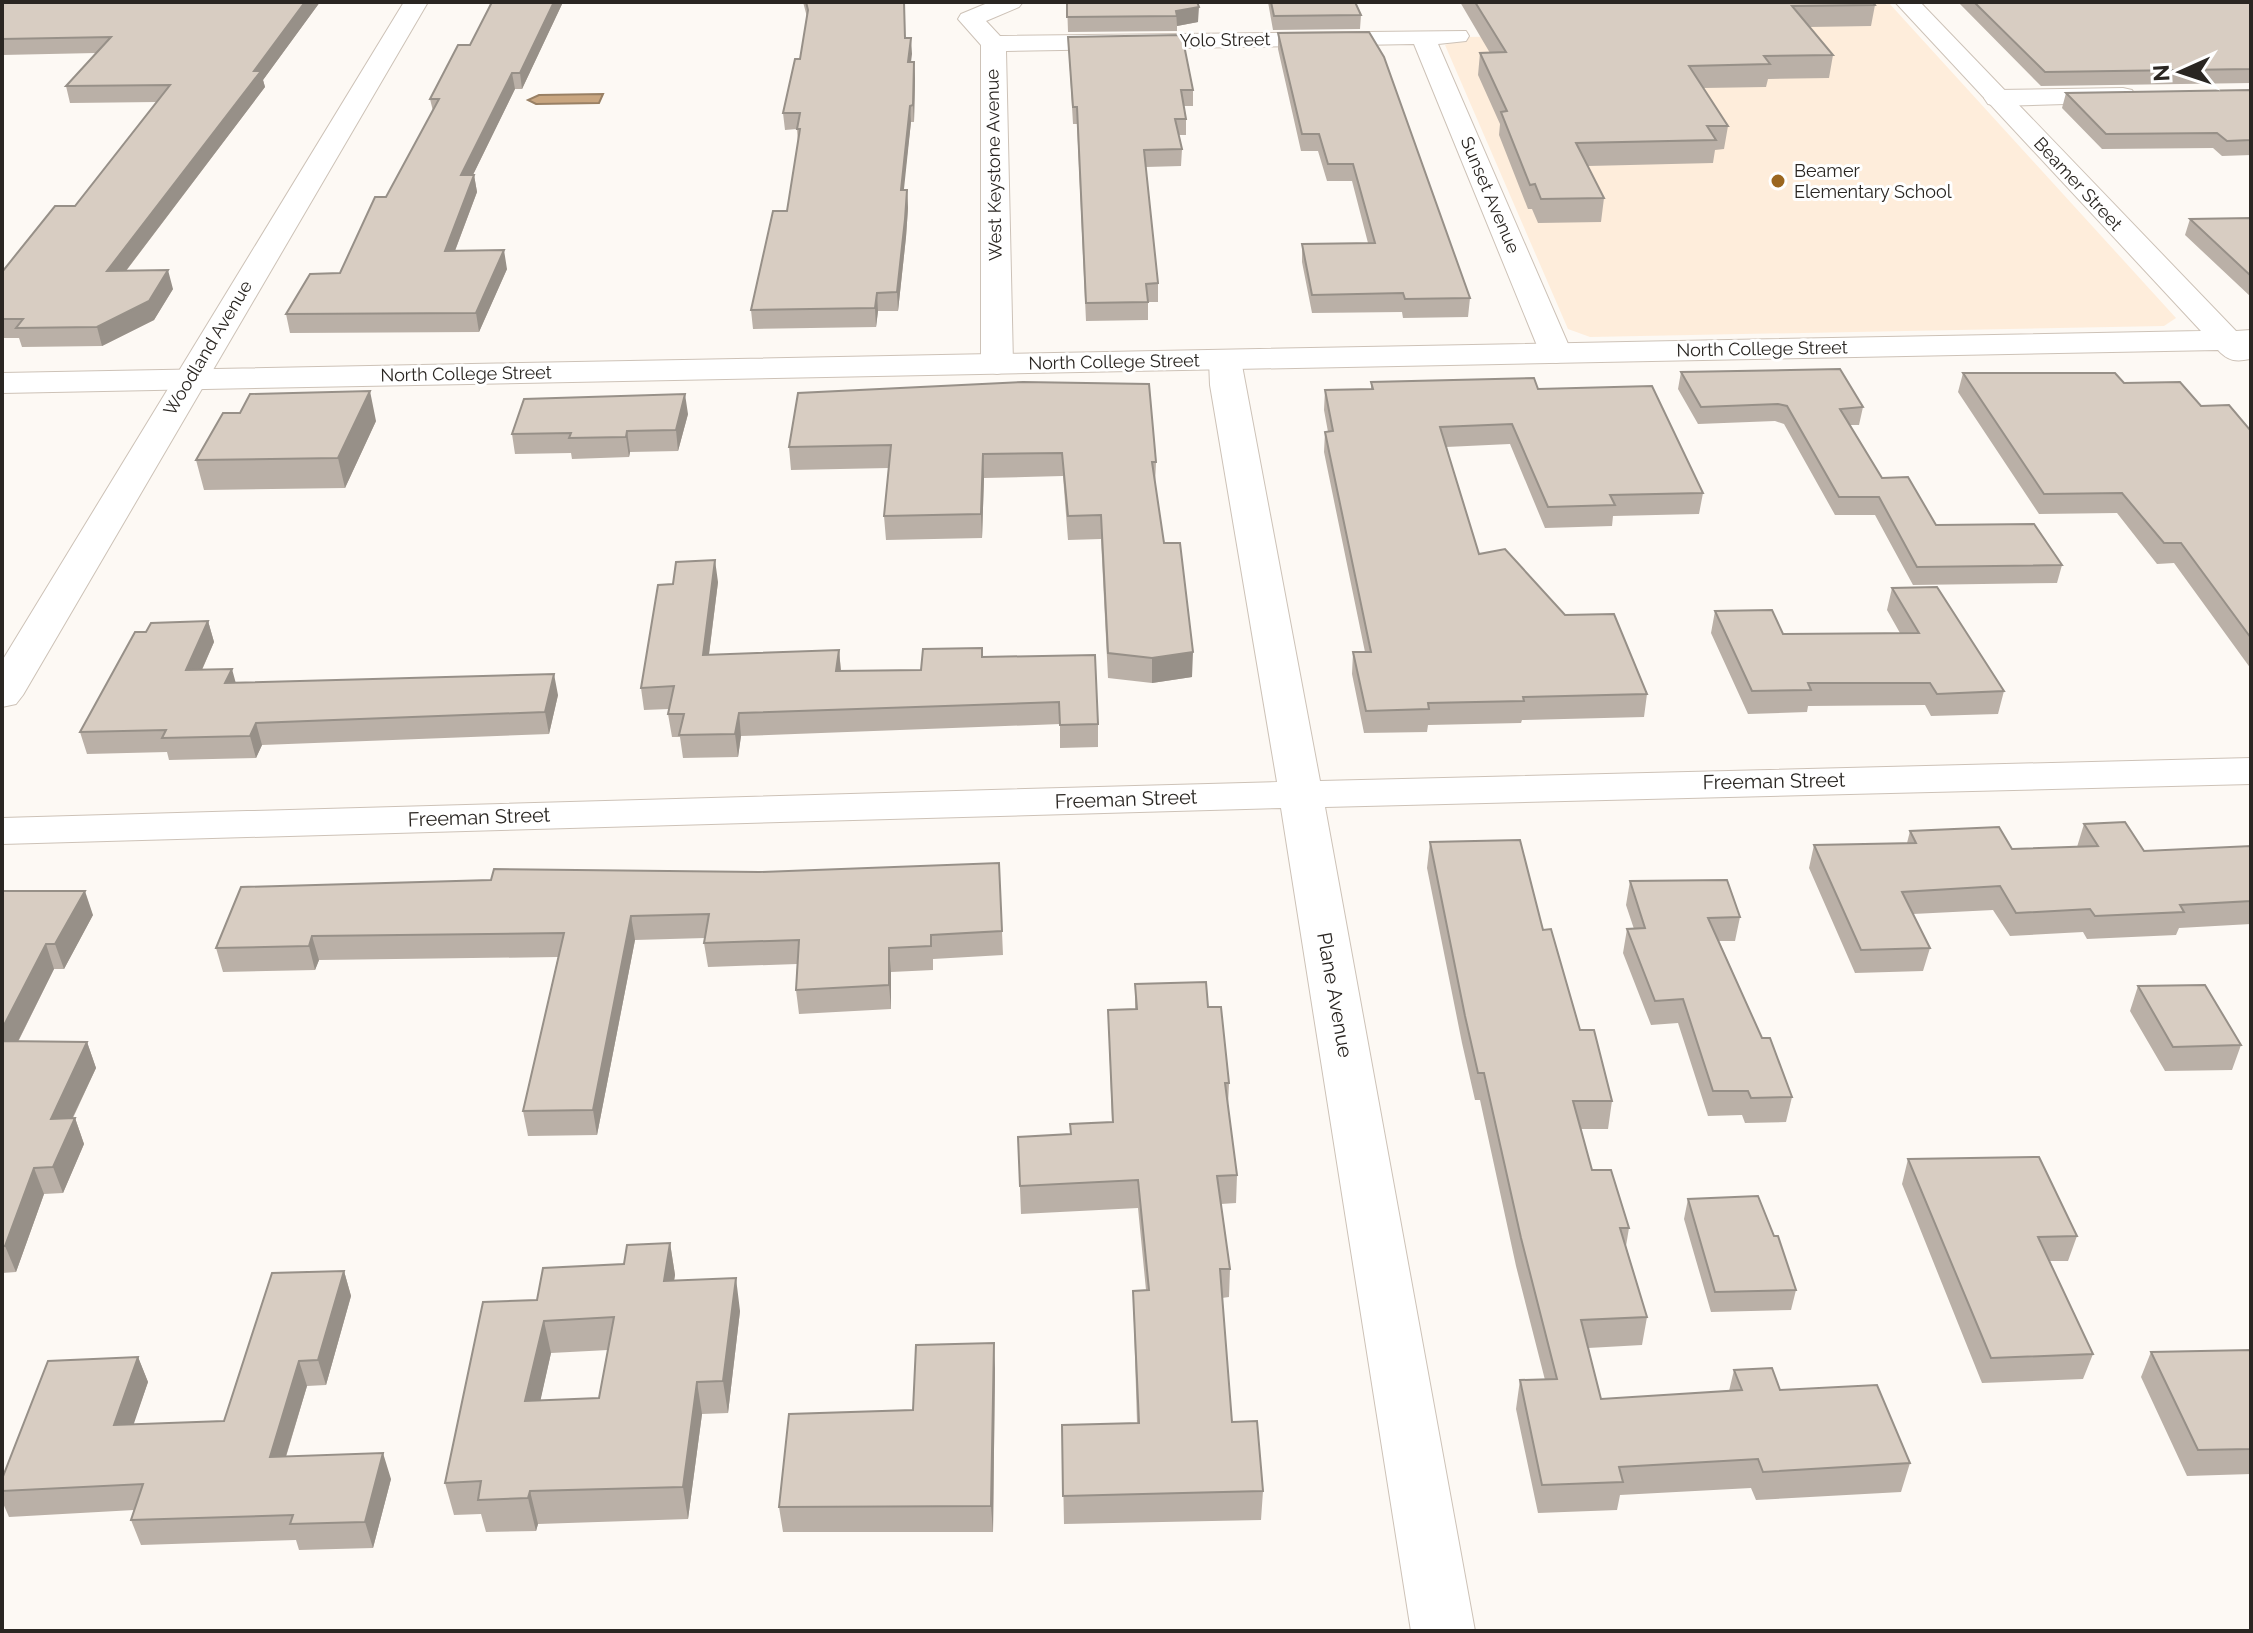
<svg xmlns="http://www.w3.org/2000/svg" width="2253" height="1633" font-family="Raleway,sans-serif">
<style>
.built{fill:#feeddb}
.water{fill:#c9a680;stroke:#998064;stroke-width:2}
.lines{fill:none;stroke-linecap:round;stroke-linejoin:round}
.street-casing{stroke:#cdc2b7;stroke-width:2}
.secondary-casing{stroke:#cdc2b7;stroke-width:2}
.street{fill:#fff;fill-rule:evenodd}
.secondary{fill:#fff;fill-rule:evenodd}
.wall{fill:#bab0a7;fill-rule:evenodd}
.shaded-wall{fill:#979088}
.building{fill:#d8cdc2;stroke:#979088;stroke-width:2;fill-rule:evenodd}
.poi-dot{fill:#9b661f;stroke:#fff;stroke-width:3}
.labels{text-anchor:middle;stroke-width:6;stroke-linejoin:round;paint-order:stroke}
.far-street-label{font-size:18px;fill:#2a2622;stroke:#fff}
.far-poi-label{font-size:18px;fill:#2a2622;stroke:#fff;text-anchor:start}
.street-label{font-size:20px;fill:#2a2622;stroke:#fff}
</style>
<rect width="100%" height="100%" fill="#fdf9f4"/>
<!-- built -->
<path class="built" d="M1731,2H1888L2176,318L2164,326L1590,337L1568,329L1445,45L1467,37L1753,32Z"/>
<!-- water -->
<path class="water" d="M603,94L599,103L536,104L528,100L539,95Z"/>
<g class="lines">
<!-- street casing -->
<g class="street-casing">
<path id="street" d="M404,2H428L23,695L16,704L2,707V661Z
M990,2H1023L1019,7L986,21L1000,36L1466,31L1469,36L1466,41L1438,44L1572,353L1568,360L1556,363L1544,360L1540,353L1414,44L1006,51L1013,364L1009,371L997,374L985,371L981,364V45L958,19L961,14Z
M2123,88L2132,90L2136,96L2132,102L1997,106L1988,104L1984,98L1988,92L1997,90Z
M1225,350L1237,353L1241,360L1320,781L2251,758V784L1325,807L1475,1631H1411L1281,808L2,844V818L1277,782L1210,385L1209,360L1213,353Z"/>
</g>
<!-- secondary casing -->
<g class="secondary-casing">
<path id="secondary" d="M1895,2H1920L2236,331L2251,330L2250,359C2236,362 2228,361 2218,350L2,393V373L2201,331Z"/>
</g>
<!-- street -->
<use href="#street" class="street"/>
<!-- secondary -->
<use href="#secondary" class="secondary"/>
</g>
<!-- wall -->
<path class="wall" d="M2,2H320L263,80L265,87L126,271L173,289L154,320L102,346L22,347L19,338H2V272L75,206L157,102L70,103L66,86L96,53L2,55Z
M492,2H563L522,89H515L473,175H474L477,192L455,251L507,269L479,332L290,333L286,314L340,273L386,197L433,111L430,99L470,45Z
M803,2H905V38H911V62H914L915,78L914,122H911L903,190H907L908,208L906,237L898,311H878L876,327L753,329L751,310L787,211L798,143L797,129L785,130L783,113L800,59L807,17Z
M1067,2H1197L1198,22L1177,26V31L1068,32Z
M1268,2H1355L1361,15L1360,29L1273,30Z
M1460,2H1873L1875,5L1871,26L1809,27L1833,55L1829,78L1768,79L1766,87L1703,88L1728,126L1724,149L1715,150L1713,163L1588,166L1604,198L1601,222L1538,223L1532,209H1528L1499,135L1500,124L1478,75L1480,53H1490Z
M1958,2H2251V83L2041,86Z
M1278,33L1470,298L1468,317L1403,318L1402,312L1312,313L1302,262V244L1368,243L1352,181H1327L1318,151H1301L1278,49Z
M1068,37L1193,90V106H1184L1186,119V135H1178L1182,149L1181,166L1146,167L1158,283V302H1148V320L1086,321L1077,124H1073Z
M2251,90V155L2222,156L2213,148L2102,149L2062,108L2066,93Z
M2251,218V297L2185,235L2190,219Z
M1681,372L1863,407L1859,425H1850L1882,478L1936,525L2062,565L2057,583L1913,585L1875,515H1835L1784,424L1775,421L1698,424L1678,389Z
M1963,373L2124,383L2201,406L2251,431V669L2174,563L2157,564L2117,513L2039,514L1958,392Z
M1371,382L1538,389L1703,493L1699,514L1613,516L1612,526L1545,528L1510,444L1446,447L1479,554L1565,615L1647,694L1644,717L1522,720L1521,723L1428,725L1427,732L1364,733L1352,674L1353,652H1365L1324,452L1325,432H1328L1324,410L1325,390L1371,389Z
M798,393L1156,462L1155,486L1164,543L1192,677L1152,683L1108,678L1101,539L1068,540L1063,476L984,478L982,538L886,540L884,516L889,468L791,470L789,447Z
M688,414L678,451L630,452L629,457L572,459L571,453L515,454L512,434Z
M376,421L345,488L204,490L196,460Z
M718,582L709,655L839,650L841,671L921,670L983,657L1098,724V747L1060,748V724L741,736L738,757L683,758L680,737H672L668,714L669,709L644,710L641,688L673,584Z
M1892,588L2004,691L1998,714L1931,716L1925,705L1808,706L1807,712L1748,714L1711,633L1715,611L1783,634L1900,633L1887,610Z
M208,621L214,642L202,670L235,683L558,695L549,734L262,745L256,758L169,760L167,752L87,754L80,732L146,632Z
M2084,824L2144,851L2251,846V924L2179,928L2176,935L2087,939L2083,932L2010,936L1993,910L1913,914L1930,948L1923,971L1855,973L1809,868L1814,845L1907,843L1910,831L2012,849L2077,847Z
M1430,842L1543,930L1580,1030L1612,1101L1608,1129H1581L1592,1170L1629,1228L1626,1246L1647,1317L1642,1345L1588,1348L1601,1399L1729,1391L1734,1370L1780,1390L1910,1463L1901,1492L1756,1500L1751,1488L1620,1495L1617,1510L1538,1513L1516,1409L1520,1380H1545L1516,1266L1480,1100H1475L1462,1043L1427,868Z
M999,863L1003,955L933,959V970L891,972V1009L799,1014L796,990L797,964L708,967L704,943L705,938L635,940L597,1135L528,1136L523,1111L558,957L319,960L315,970L223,972L216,948L759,872Z
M1630,881L1740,917L1735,941H1719L1762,1038L1792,1097L1786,1122L1745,1123L1742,1115L1708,1116L1678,1023L1651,1025L1623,953L1627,929H1634L1626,905Z
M2,891L93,915L64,969H54L18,1042H87L96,1068L73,1118H75L84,1144L63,1193L44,1194L16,1272L2,1273Z
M1135,984L1208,1007L1229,1083L1228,1105L1237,1175L1236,1203L1221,1204L1230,1269L1229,1297L1222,1298L1232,1422L1263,1491L1261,1520L1064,1524L1062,1425L1137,1423L1133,1291L1146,1290L1138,1208L1021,1214L1018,1137L1070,1134V1124L1112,1122L1108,1010L1135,1009Z
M2138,986L2241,1045L2232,1070L2165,1071L2130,1011Z
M1908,1159L2077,1236L2068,1261H2049L2093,1354L2083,1379L1982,1383L1902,1184Z
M1688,1199L1796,1290L1791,1310L1711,1312L1684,1219Z
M670,1243L675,1275L674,1280L740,1311L728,1413L702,1414L688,1519L538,1524L536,1531L486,1532L481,1514L454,1515L445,1483L537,1300ZM608,1350L599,1398L540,1401L551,1353Z
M344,1271L351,1296L326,1385L307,1386L286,1457L391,1479L373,1548L299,1550L296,1540L141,1545L131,1520L134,1510L9,1517L2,1501V1479L138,1357L148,1382L133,1424L224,1421Z
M2251,1350V1474L2187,1476L2141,1377L2151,1352Z
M995,1368L993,1532H783L779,1507L913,1410Z"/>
<!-- shaded-wall -->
<path class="shaded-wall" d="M305,2H320L263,80L265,87L112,289L107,271Z
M554,2H563L522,89L520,73Z
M1199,7L1198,22L1177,26L1176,11Z
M911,38L912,54L909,78L908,62Z
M914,62L915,78L914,122L913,105Z
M512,73L515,89L464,193L461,175Z
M910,106L911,122L902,208L901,190Z
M474,175L477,192L448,269L445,251Z
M907,190L908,208L906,237L898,311L897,292Z
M504,250L507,269L479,332L476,313Z
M168,270L173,289L154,320L102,346L97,327Z
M877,293L878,311L876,327L875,308Z
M370,391L376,421L345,488L338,458Z
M685,394L688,414L678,451L676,430Z
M627,431L630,452L629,457L626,437Z
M983,454L984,478L982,538L981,514Z
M715,560L718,582L706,677L703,655Z
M208,621L214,642L192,692L186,670Z
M839,650L841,673L836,671Z
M1193,652L1192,677L1152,683V658Z
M232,669L238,691L225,683Z
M554,674L558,695L549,734L545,712Z
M739,713L741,736L738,757L735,734Z
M256,723L262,745L256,758L250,736Z
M85,891L93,915L64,969L55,944Z
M631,916L635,940L597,1135L593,1110Z
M312,936L319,960L315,970L309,946Z
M46,944L54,969L5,1067L2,1058V1029Z
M889,948L891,972V1009L889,985Z
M87,1042L96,1068L60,1144L51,1119Z
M75,1118L84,1144L63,1193L53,1167Z
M34,1168L44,1194L16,1272L5,1246Z
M670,1243L675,1275L669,1313L664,1281Z
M344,1271L351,1296L326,1385L318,1360Z
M736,1278L740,1311L728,1413L723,1381Z
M544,1321L551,1353L533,1434L525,1401Z
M994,1343L995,1368L993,1532L991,1506Z
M138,1357L148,1382L125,1450L114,1425Z
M299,1361L307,1386L278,1482L270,1457Z
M697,1382L702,1414L688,1519L683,1487Z
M383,1453L391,1479L373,1548L365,1522Z
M530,1491L538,1524L536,1531L528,1498Z"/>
<!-- building -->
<path class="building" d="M2,2H305L254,71H261L107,271L168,270L149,301L97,327L16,328L23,319H2V272L55,206H75L170,85L66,86L111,37L2,39Z
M492,2H554L520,73H512L461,175H474L445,251L504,250L476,313L286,314L310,274L340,273L375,197H386L439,99H430L458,45H470Z
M806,2H904L905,38H911L908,62H914L913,105L910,106L901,190H907L905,219L897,292L877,293L875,308L751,310L773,211H787L800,129H797L800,113H783L795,59H800L808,10Z
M1067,2H1197L1199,7L1176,11L1177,16L1067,17Z
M1271,2H1355L1361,15L1274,16Z
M1475,2H1873L1875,5L1792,6L1833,55L1764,56L1770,64L1689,66L1728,126H1707L1716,140L1576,143L1604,198L1541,199L1535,184L1530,185L1501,112L1507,111L1480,53L1506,52Z
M1974,2H2251V69L2045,72Z
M1369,32L1384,57L1470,298L1405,299L1403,293L1312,295L1302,244L1375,243L1353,164H1328L1319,134H1302L1278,33Z
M1182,35L1193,90H1181L1186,119H1175L1182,149L1144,150L1158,283L1146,284L1148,302L1086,303L1077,107H1073L1068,37Z
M2251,90V140L2227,141L2217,133L2106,134L2066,93Z
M2251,218V276L2190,219Z
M1840,369L1863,407L1840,409L1882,478L1908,477L1936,525L2034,524L2062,565L1917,567L1879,497H1839L1787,406L1778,404L1701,407L1681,372Z
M1963,373H2115L2124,383L2180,382L2201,406L2229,405L2251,431V638L2181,543H2164L2122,493L2044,494Z
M1534,378L1538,389L1652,386L1703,493L1610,495L1615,505L1548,507L1512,424L1440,427L1479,554L1505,549L1565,615L1614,614L1647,694L1523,697L1524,701L1428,703L1429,709L1366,711L1353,652H1371L1325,432L1333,431L1325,390L1373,389L1371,382Z
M1023,382L1149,384L1156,462H1152L1164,543H1180L1193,652L1152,658L1108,653L1101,515L1068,516L1062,453L983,454L981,514L884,516L891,445L789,447L798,393Z
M370,391L338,458L196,460L223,413H240L250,394Z
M685,394L676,430L627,431L626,437L569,438L571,433L512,434L524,399Z
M715,560L703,655L839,650L836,671L921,670L923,649L982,648V657L1095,655L1098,724L1060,725L1059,702L739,713L735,734L679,735L684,714H668L674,686L641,688L658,585L673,584L676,562Z
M1937,587L2004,691L1937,694L1930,683H1808L1811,690L1752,691L1715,611L1772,610L1783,634L1919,633L1892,588Z
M208,621L186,670L232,669L225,683L554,674L545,712L256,723L250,736L162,738L166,730L80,732L135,632H146L151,623Z
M2125,822L2144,851L2251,846V901L2180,905L2184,912L2095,916L2090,909L2016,913L2000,886L1902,892L1930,948L1861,950L1814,845L1916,843L1910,831L1999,827L2012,849L2098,846L2084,824Z
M1520,840L1543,930L1551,929L1580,1030H1594L1612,1101H1573L1592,1170H1611L1629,1228H1620L1647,1317L1581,1320L1601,1399L1742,1390L1734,1370L1772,1368L1780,1390L1877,1385L1910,1463L1763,1472L1758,1459L1619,1467L1623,1482L1542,1485L1520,1380L1557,1379L1521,1238L1484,1073H1478L1465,1016L1430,842Z
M999,863L1002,931L931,935V946L889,948V985L796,990L799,940L704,943L709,914L631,916L593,1110L523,1111L564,933L312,936L309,946L216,948L241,887L491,880L494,869L759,872Z
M1727,880L1740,917L1708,918L1762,1038H1770L1792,1097L1751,1098L1748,1091H1713L1683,999L1655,1001L1627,929L1645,928L1630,881Z
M2,891H85L55,944H46L2,1029Z
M1206,982L1208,1007H1221L1229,1083H1225L1237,1175L1217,1176L1230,1269H1220L1232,1422L1257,1421L1263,1491L1063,1496L1062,1425L1139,1423L1133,1291L1149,1290L1138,1180L1020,1186L1018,1137L1071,1134L1070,1124L1113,1122L1108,1010L1137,1009L1135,984Z
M2205,985L2241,1045L2173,1047L2138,986Z
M2,1041L87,1042L51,1119L75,1118L53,1167L34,1168L5,1246H2Z
M2039,1157L2077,1236L2038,1237L2093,1354L1991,1358L1908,1159Z
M1758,1196L1774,1236H1778L1796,1290L1715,1292L1688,1199Z
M670,1243L664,1281L736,1278L723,1381L697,1382L683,1487L530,1491L528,1498L478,1500L481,1481L445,1483L483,1302L537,1300L543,1268L624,1264L627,1245ZM614,1317L599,1398L525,1401L544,1321Z
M344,1271L318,1360L299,1361L270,1457L383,1453L365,1522L290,1524L293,1515L131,1520L143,1484L2,1491V1479L48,1361L138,1357L114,1425L224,1421L272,1273Z
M994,1343L991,1506L779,1507L789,1414L913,1410L916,1345Z
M2251,1350V1449L2198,1450L2151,1352Z"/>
<!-- markers -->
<circle class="poi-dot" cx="1778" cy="181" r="8"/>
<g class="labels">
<!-- far-street labels -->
<g class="far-street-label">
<text transform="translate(1225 40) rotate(-1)" y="6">Yolo Street</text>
<text transform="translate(994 165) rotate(-91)" y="6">West Keystone Avenue</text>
<text transform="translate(2078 184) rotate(47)" y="6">Beamer Street</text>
<text transform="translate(1490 195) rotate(67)" y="6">Sunset Avenue</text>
<text transform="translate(208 348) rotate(-59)" y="6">Woodland Avenue</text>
<text transform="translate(1762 349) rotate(-1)" y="6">North College Street</text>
<text transform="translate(1114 362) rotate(-1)" y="6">North College Street</text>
<text transform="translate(466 374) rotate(-1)" y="6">North College Street</text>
</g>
<!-- far-poi labels -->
<g class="far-poi-label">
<text x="1794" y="177">Beamer<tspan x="1794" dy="21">Elementary School</tspan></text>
</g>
<!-- street labels -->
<g class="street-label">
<text transform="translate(1774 781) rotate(-1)" y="7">Freeman Street</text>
<text transform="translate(1126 799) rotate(-2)" y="7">Freeman Street</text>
<text transform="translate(479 817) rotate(-2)" y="7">Freeman Street</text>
<text transform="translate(1335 995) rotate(80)" y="7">Plane Avenue</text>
</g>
</g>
<!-- border -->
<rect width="2253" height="1633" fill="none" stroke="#2a2622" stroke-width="8"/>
<!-- north arrow -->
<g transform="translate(2181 72) rotate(267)" stroke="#ffffff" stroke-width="6" paint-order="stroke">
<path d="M0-6L14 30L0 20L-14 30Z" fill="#2a2622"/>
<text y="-12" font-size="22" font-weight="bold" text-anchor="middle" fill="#2a2622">N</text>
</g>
</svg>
